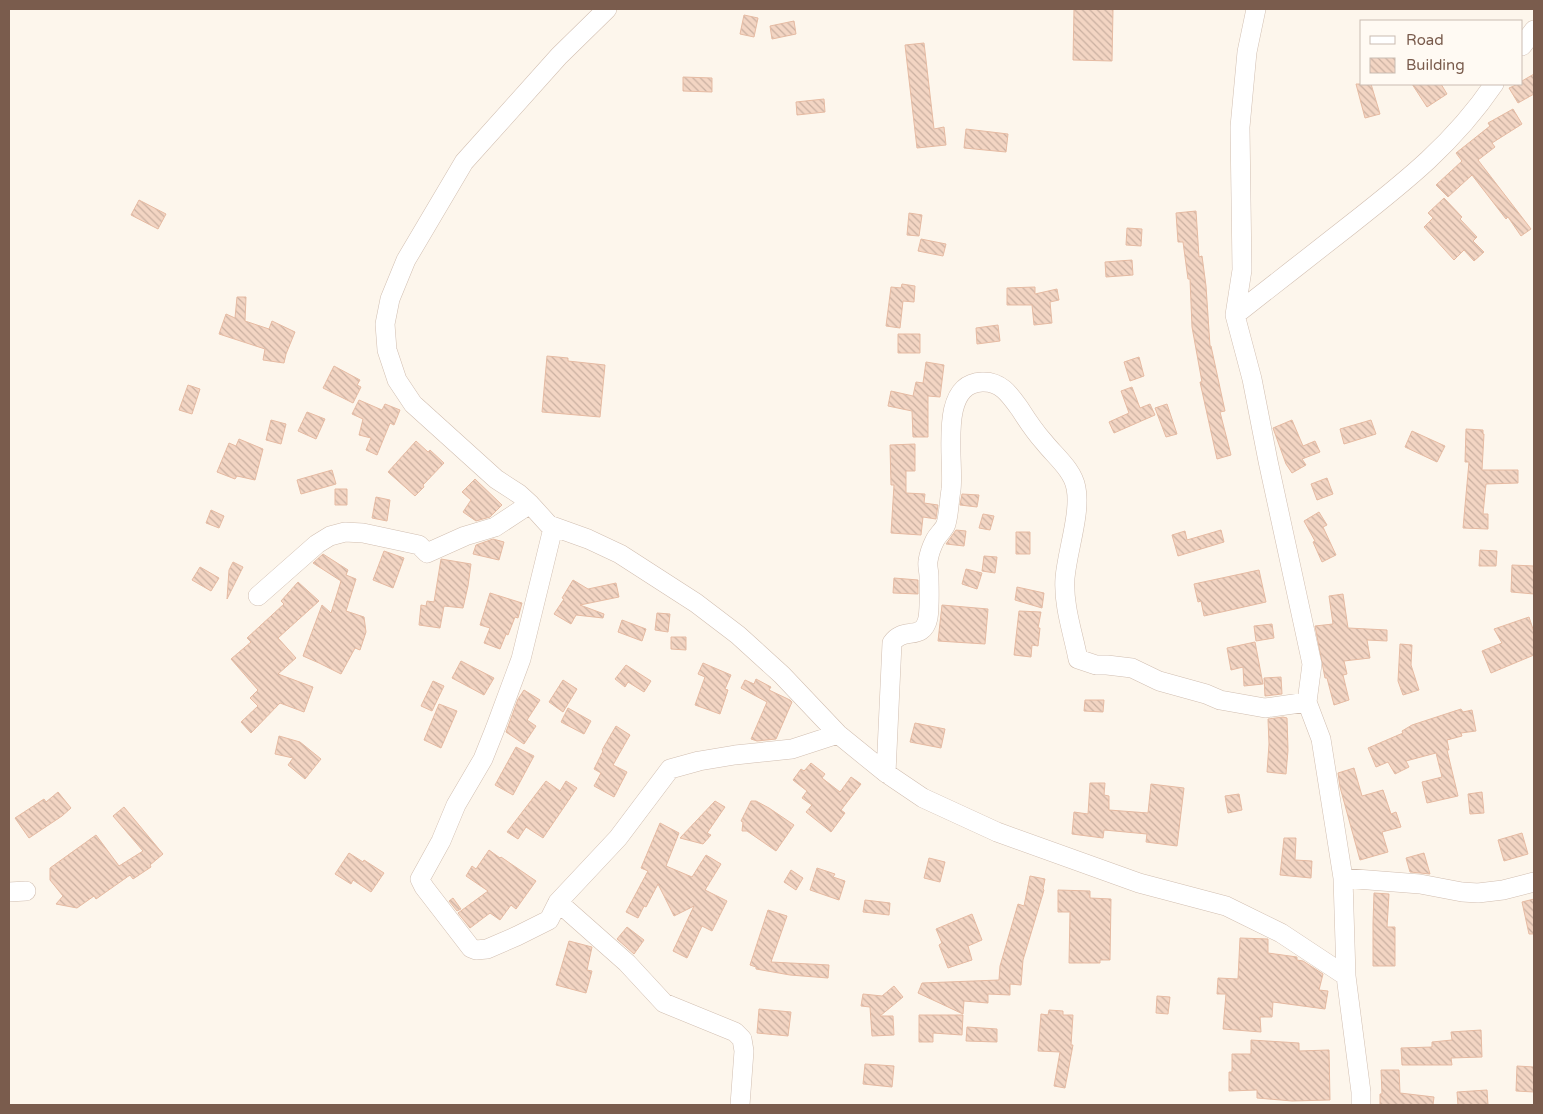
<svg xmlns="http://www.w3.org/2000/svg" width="1543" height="1114" font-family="'Varela Round',sans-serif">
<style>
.building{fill:url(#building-back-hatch);stroke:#e6bba3}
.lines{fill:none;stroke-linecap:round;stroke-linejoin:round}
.minor-casing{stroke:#d1beb0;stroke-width:20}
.minor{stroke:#fff;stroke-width:19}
</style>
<defs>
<pattern id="building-back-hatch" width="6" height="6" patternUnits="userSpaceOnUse" patternTransform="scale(1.25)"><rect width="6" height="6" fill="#f3d5c3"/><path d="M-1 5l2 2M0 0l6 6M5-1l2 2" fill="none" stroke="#cab0a1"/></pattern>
</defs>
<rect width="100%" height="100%" fill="#fdf6ec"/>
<!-- building -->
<path class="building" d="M1074,9H1113L1112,61L1073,60Z
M744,15L758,18L754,37L740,34Z
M794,21L796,34L772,39L770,26Z
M924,43L934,129L944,127L946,145L917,148L905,45Z
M1534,74V94L1518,103L1509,88L1518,84H1522V81Z
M683,77L712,78V92L683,91Z
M1356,84H1371L1380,114L1365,118Z
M1412,84H1441L1447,94L1427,107Z
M824,99L825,112L797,115L796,102Z
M1513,109L1522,124L1492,143L1495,147L1478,160L1531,229L1521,236L1508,217L1506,219L1472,175L1448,197L1436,185L1462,161L1456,153L1490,126L1488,123Z
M966,129L1008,134L1006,152L964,148Z
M1444,198L1462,217L1460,219L1477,237L1473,241L1484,252L1474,261L1464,250L1454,260L1424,227L1433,218L1428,213Z
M139,200L166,214L158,229L131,215Z
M1196,211L1199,257L1202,256L1206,286L1210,346H1211L1225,411L1220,412L1231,455L1217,459L1200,382H1202L1192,327L1190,279H1188L1183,242H1178L1176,213Z
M909,213L922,215L919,236L907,235Z
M1127,228L1142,229L1141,246L1126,245Z
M921,239L946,244L943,256L918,251Z
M1132,260L1133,275L1106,277L1105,262Z
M902,284L915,286L914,302L903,301L900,328L886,326L891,287L901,288Z
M1035,287V294L1057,289L1059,300L1050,302L1052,323L1034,325L1032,305H1007V288Z
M237,297H246L245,321L269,329L272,321L295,332L286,354L284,363L263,360L265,349L219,334L226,314L235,318Z
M998,325L1000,341L977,344L976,328Z
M898,334H920V353H898Z
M547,356L568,358V361L605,365L600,417L542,412Z
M1139,357L1144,376L1130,381L1124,362Z
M926,362L944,365L940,397L928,396V437H913L912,411L888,406L891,391L913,396L916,382L923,383Z
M334,366L360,380L357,385L361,387L353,403L323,388Z
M188,385L200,389L192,414L179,410Z
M1132,387L1140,408L1150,404L1155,415L1114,433L1109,422L1129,413L1121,391Z
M359,400L382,410L385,404L400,410L394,425L390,423L377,455L366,450L371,438L359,435L363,419L352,414Z
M1167,404L1177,434L1166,437L1155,408Z
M307,412L325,419L316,439L298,431Z
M271,420L286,424L281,444L266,440Z
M1292,420L1303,446L1315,441L1320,452L1302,459L1306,465L1292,473L1286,464L1273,428Z
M1371,420L1376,434L1344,444L1340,429Z
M1466,429L1483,430V434H1484L1482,470H1518V483L1486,484L1483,514H1488V529L1463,528L1469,462H1465Z
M1412,431L1445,446L1437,462L1405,447Z
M239,439L263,449L255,480L237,476L235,479L217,472L229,443L236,446Z
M416,441L428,452L430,450L444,463L423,485L424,487L415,496L388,472Z
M915,444V471H906V493L925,494L924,503L938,505L936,519L923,517L921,535L891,533L894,485H891L890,445Z
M332,470L336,484L301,494L297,480Z
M1327,478L1333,494L1317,500L1311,484Z
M475,479L502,505L490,517L476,521L463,512L471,500L462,492Z
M335,489H347V505H335Z
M962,494L979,495L977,507L960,505Z
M376,497L390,500L387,521L372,518Z
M211,510L224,516L219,528L206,523Z
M1319,512L1327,525L1323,527L1336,555L1322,562L1313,542L1315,541L1304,521Z
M983,514L994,516L990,530L979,528Z
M956,530L966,531L964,546L946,544Z
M1221,530L1224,542L1178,556L1172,535L1185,531L1187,540Z
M1016,532H1030V554H1016Z
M493,539L504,542L499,560L473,554L476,545Z
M1480,550L1497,551L1496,566H1479Z
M384,551L404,558L393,588L373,580Z
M323,554L348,570L346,575L356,579L346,611L364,617L366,632L360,650L355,648L341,674L319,663L303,656L322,605L331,613L341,581L313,563Z
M984,556L997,557L995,573L982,571Z
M441,559L471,564L468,586L463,608L444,606L440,628L419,625L421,605L426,606L427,601L434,602Z
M233,562L243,567L227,599L229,570Z
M1512,565L1534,566V594L1511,592Z
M200,567L219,578L211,591L192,580Z
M966,569L982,573L977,589L962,584Z
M1259,570L1266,602L1204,616L1201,601L1198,602L1194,584Z
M894,578L918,580V594L893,593Z
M573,580L588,589L616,583L619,597L580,605L604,614L603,618L576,615L571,624L554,614L564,599L562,598Z
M298,582L319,601L278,638L296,658L278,674L313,687L304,712L280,703L251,733L241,722L258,706L250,698L258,690L231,659L251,642L247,638L284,604L281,601Z
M1017,587L1044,593L1042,608L1015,600Z
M490,593L522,603L518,618L515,617L508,635L506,634L500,649L484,643L490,628L480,625Z
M1343,594L1348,628L1387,630V641L1367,640L1370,658L1344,661L1347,674L1343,675L1349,700L1334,705L1327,678H1325L1315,626L1333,624L1329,596Z
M942,605L988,609L985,644L938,641Z
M1019,611L1041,612L1038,628H1040L1038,646L1032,645L1031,657L1014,655Z
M657,613L670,614L668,632L655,630Z
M1529,617L1534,632V655L1491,673L1482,651L1502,643L1494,629Z
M622,620L646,629L642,641L618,632Z
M1272,624L1274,638L1256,641L1254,626Z
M671,637H686V650L671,649Z
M1255,642L1263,684L1244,686L1243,667L1231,670L1227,648Z
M1400,644L1412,645L1411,665L1419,690L1403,695L1398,681Z
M461,661L494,678L484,695L452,678Z
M703,663L731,675L725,689L728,690L720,714L695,705L705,677L698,674Z
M626,665L651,681L644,692L628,682L625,687L615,679Z
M1281,677L1282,694L1265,696L1264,678Z
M756,679L771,687L769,690L790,700L792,702L776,739L757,741L751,739L767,702L741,688L745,680L754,684Z
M563,680L577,689L563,712L549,702Z
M433,681L444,686L432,711L421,706Z
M524,690L540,700L527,720L536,726L524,744L506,732L518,699Z
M1085,700H1104L1103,712L1084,711Z
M439,704L457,711L441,748L424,740Z
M568,708L591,721L584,734L561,722Z
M1461,709L1463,712L1472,710L1476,731L1461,733L1462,736L1447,740L1449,750H1447L1458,796L1427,803L1422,782L1442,777L1436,753L1406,761L1409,767L1395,774L1388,762L1376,767L1368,748L1403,733L1402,731L1412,725Z
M1283,717L1287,718L1288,750L1286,774L1267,772L1269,744L1268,719Z
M915,723L945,729L941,748L910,742Z
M616,726L630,735L613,765L627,772L614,797L594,786L601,773L594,769L603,751L602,750Z
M279,736L300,742L321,759L305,779L288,765L293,758L275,754Z
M516,747L534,756L513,795L495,785Z
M811,763L825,774L822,778L840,792L851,777L861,784L841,810L845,813L831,832L806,812L812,805L802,798L807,791L793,780L801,769L804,771Z
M1354,768L1362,796L1383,790L1391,814L1396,812L1401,827L1382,832L1388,852L1360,860L1340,787L1338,773Z
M546,781L560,791L566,781L577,788L543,838L526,827L518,839L507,832Z
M1090,783H1105L1104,795L1109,796V810L1148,813L1151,784L1184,788L1177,846L1146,842L1147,834L1104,830L1103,838L1072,834L1074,812L1088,814Z
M58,792L71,808L62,816L29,838L15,818L44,799L46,802Z
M1482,792L1484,813L1470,814L1468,794Z
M1239,794L1242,810L1228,813L1225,796Z
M715,801L725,807L707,833L711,835L703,844L680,838Z
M751,801H756L769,808L794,825L776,851L747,831H742L743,822L741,821Z
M124,807L163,854L150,865L151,867L133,879L130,875L96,899L94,896L77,908L56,904L63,896L50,880V868L96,835L119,866L143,851L113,816Z
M660,823L679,833L666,866L692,877L706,855L721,864L705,890L727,901L712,931L702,926L687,958L673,951L694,906L674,916L658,884L646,907L644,906L638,918L626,912L648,871L641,868Z
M1522,833L1528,854L1504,861L1498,840Z
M1284,838H1296L1295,860L1312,861L1311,878L1280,875Z
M489,850L500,858L501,857L536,881L516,909L511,905L500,920L490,913L470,928L458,913L488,891L466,876L472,866L476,869Z
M349,853L363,862L364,860L384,873L371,892L353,880L351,884L335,874Z
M1424,853L1430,874L1410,872L1406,858Z
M929,858L945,862L940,882L924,878Z
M817,868L835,874L833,877L845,881L839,900L810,890Z
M791,870L803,878L796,890L784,882Z
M1030,876L1045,879L1043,889L1044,890L1023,960L1021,985L1010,984V995L988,994V1003L964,1001L963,1014L918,993L922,983L999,980L1000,966L1018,904L1024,906Z
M1058,890L1090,891V898L1111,899L1110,960H1100V963H1069L1070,912H1058Z
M1374,893L1389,894L1387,927H1395V966H1373V923Z
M453,898L461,909L457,911L449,901Z
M1534,899V934H1529L1522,902Z
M865,900L890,903L889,915L863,912Z
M768,910L787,916L771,962L829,965L828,978L790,975L756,969V967L750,965Z
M972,914L982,940L968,946L972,960L948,968L939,945L942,943L936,929Z
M627,927L644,940L634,954L617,939Z
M1240,938L1268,939V953L1297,957V960L1303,961L1323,974L1319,990L1328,991L1325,1009L1273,1002L1272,1017H1260L1261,1032L1223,1029L1226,994H1217L1218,978L1238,979Z
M569,941L592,947L587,970L592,971L586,993L556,985Z
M894,986L903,997L880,1016H893L894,1035L872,1036L870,1007L861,1006L863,994L882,996Z
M1157,996L1170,997L1168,1014L1156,1013Z
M759,1009L791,1012L788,1036L757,1033Z
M1049,1010L1063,1011V1015H1073L1071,1045H1073L1065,1088L1054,1086L1060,1052L1038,1051L1041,1014L1048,1015Z
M919,1015H963L962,1035L933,1033V1042H919Z
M967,1027L997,1029V1042L966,1041Z
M1481,1030L1482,1057L1451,1058L1452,1065H1402L1401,1048L1432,1047V1042L1452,1040L1451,1032Z
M1251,1040L1299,1043V1051L1329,1050L1330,1100L1292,1101L1257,1098V1090L1229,1091V1072H1232V1054H1251Z
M865,1064L894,1066L892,1087L863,1084Z
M1517,1066L1534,1067V1092L1516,1091Z
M1381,1070H1399L1400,1093L1434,1097L1433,1105H1380V1094H1382Z
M1487,1090L1488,1105H1458L1457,1092Z"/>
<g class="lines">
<!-- minor casing -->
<g class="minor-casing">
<path id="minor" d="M607,9L559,56L464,162L406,260L390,299L385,324L387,350L397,380L413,404L496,479L519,494L530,504L549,525L588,539L620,554L696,603L738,635L782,675L838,734L886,773L923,798L997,832L1139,883L1226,906L1281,933L1346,976
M1256,9L1247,52L1240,127L1242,270L1235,315L1252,379L1268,461L1312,664L1307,702L1321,739L1343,878L1346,976L1361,1092V1105
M1522,46L1534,30
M1235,315C1273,285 1312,255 1350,225C1406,181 1454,143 1494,84
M553,528L521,659L495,729L483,759L456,805L441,841L420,879L424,887L471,948L476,950L487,949L517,936L549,920L558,902L618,838L670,769L699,761L735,755L792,749L838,734
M258,596L317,544L330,536L345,532L363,533L419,545L427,553L465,536L495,527L530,504
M886,773L892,643C903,626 923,642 928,618C930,605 929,589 929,576C929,571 927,566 928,561C929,554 932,546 935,540C938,534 944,530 946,524C949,514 949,501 951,490C955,462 937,384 982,382C1001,381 1010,395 1020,409C1027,420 1035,432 1044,442C1055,456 1073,470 1076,488C1081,513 1067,552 1065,578C1063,605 1073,633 1078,659L1096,665H1107L1132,668L1159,681L1206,694L1220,700L1265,708L1307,702
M1343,878L1420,884L1462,892L1478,893L1503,890L1534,882
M9,892L26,891
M558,902L627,963L664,1003L735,1032L742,1039L744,1051L740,1105"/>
</g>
<!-- minor -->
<use href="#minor" class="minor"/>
</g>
<!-- border -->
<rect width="1543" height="1114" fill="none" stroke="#7a5c4d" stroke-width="20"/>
<!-- legend -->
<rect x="1360" y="20" width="162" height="65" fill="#fffaf3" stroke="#cabbb1"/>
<rect x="1370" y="36" width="25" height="8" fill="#ffffff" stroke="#cabbb1"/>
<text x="1406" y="45" font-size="15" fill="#7a5c4d">Road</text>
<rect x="1370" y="58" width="25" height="15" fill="url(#building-back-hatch)" stroke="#cabbb1"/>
<text x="1406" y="70" font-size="15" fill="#7a5c4d">Building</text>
</svg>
